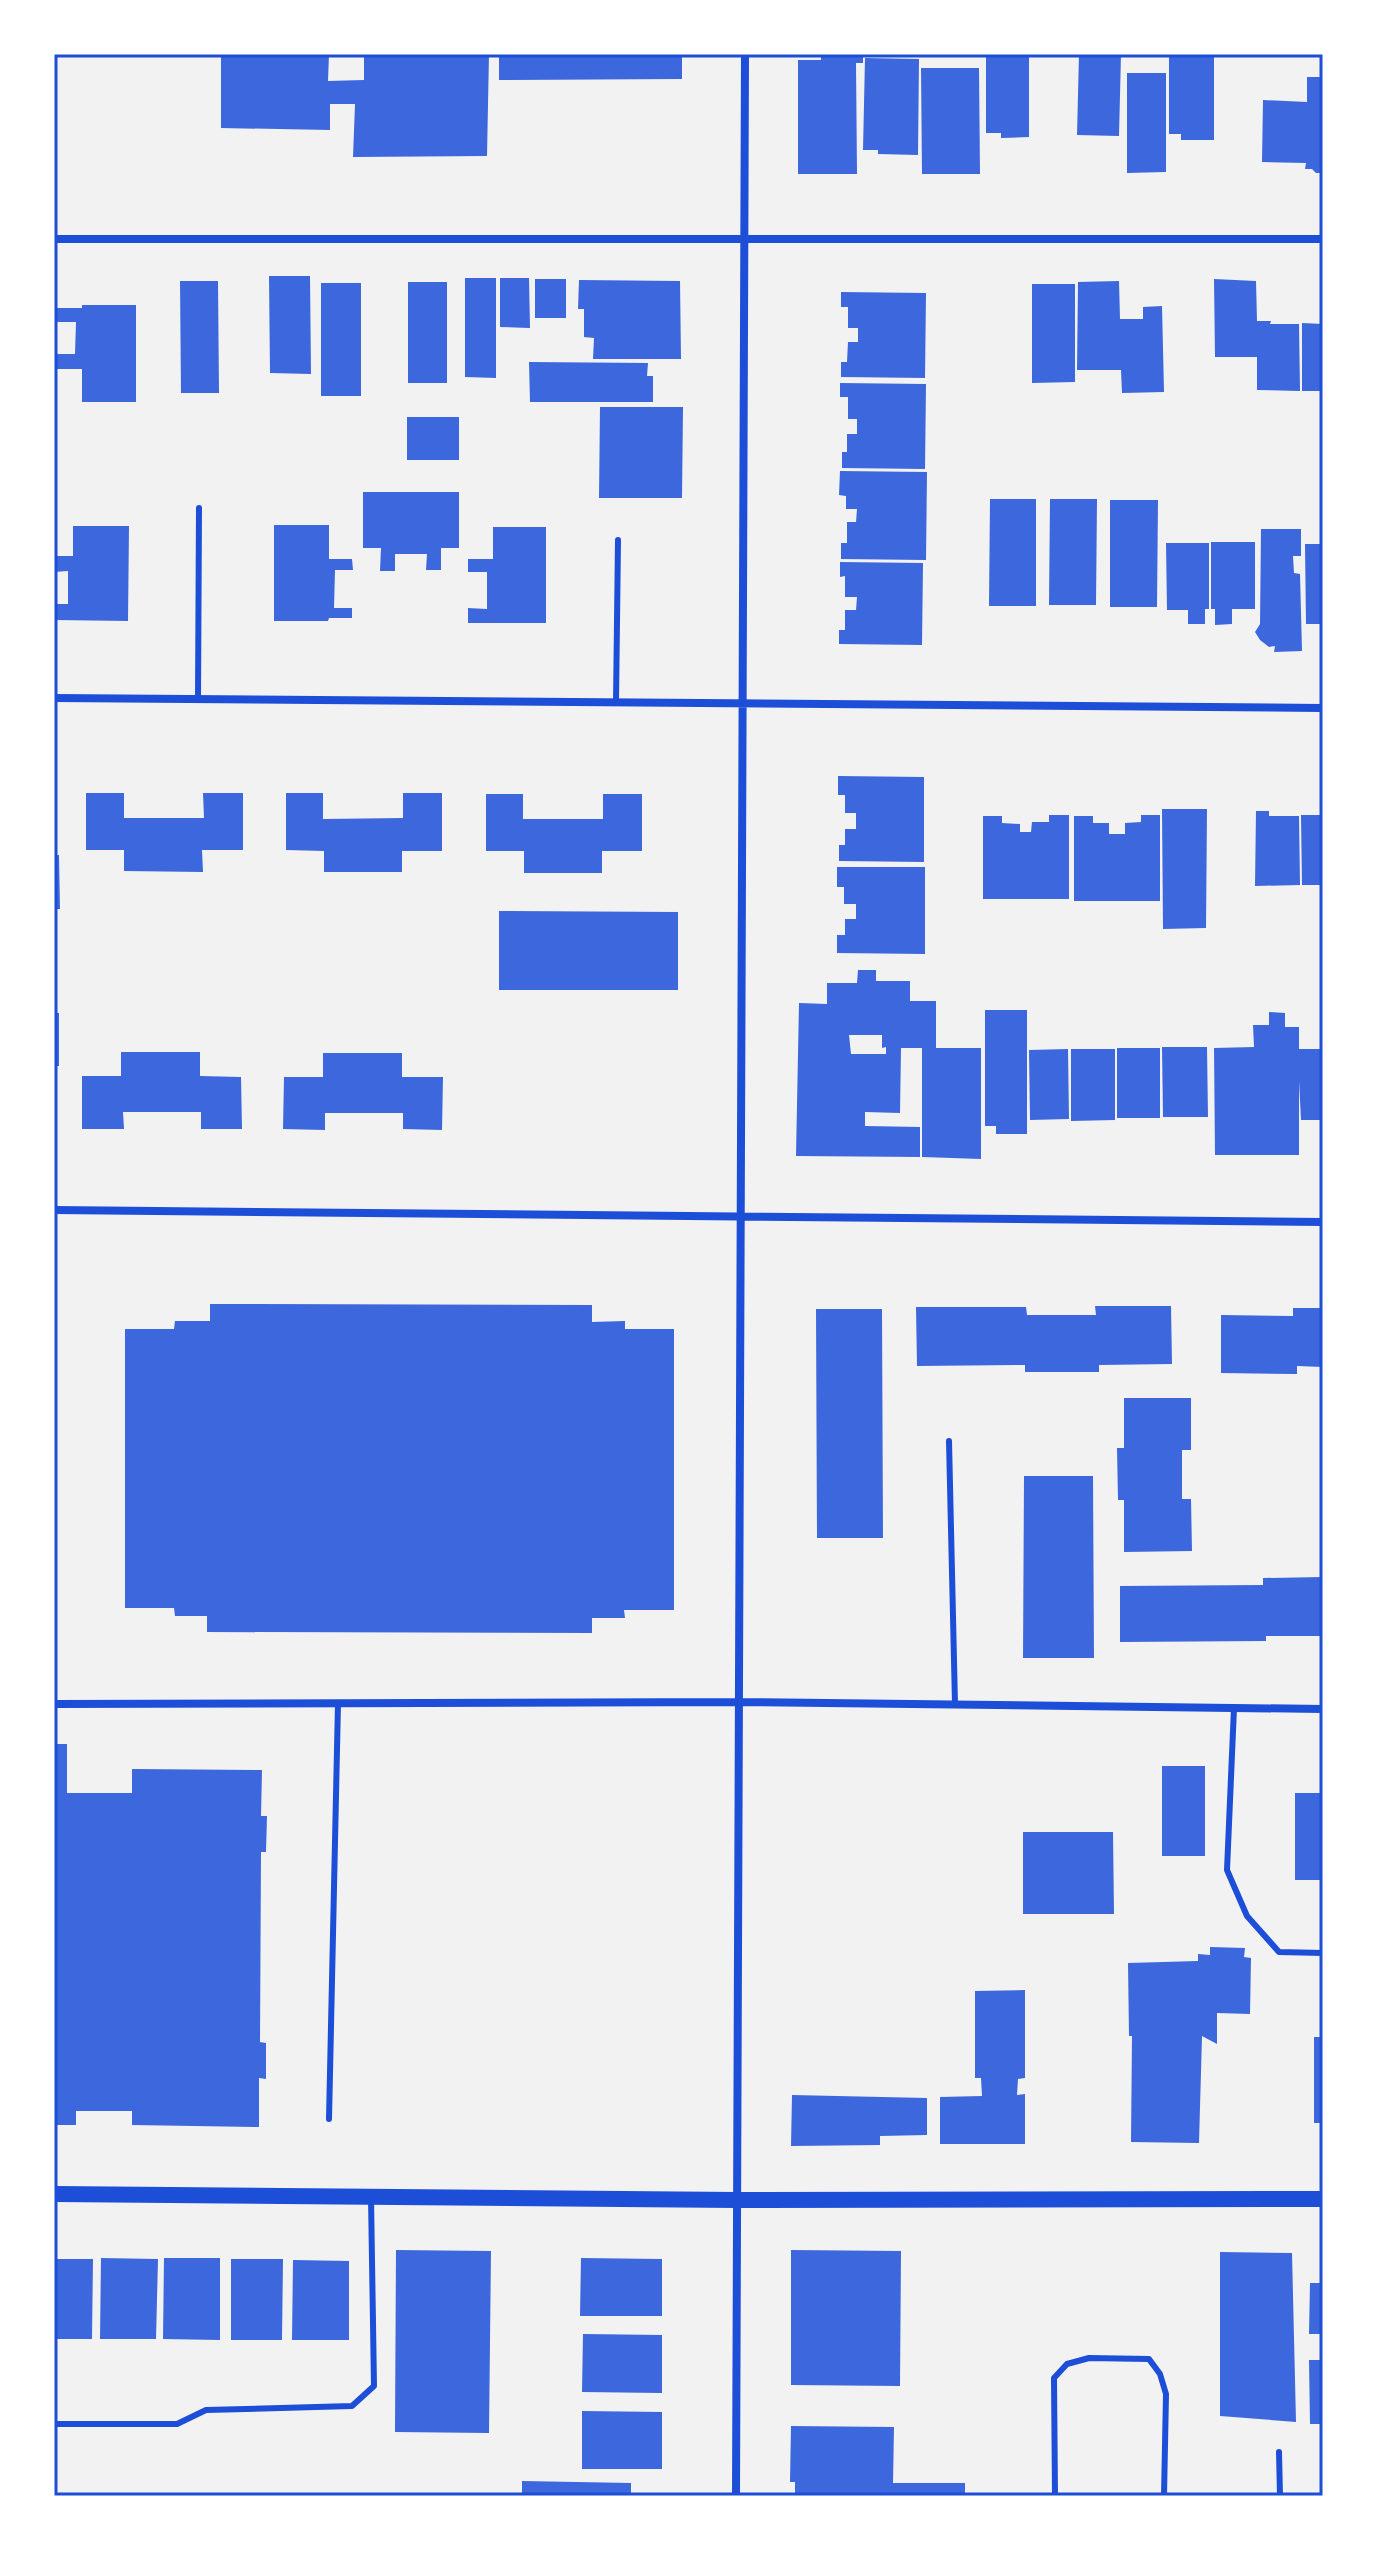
<svg xmlns="http://www.w3.org/2000/svg" width="1377" height="2550" font-family="'Source Sans 3',sans-serif">
<style>
.building{fill:#3d67dc;fill-rule:evenodd}
.lines{fill:none;stroke-linecap:round;stroke-linejoin:round}
.service{stroke:#1d4ed8;stroke-width:6}
.minor{stroke:#1d4ed8;stroke-width:8}
.secondary{stroke:#1d4ed8;stroke-width:16}
.neatline{fill:none;stroke:#1d4ed8;stroke-width:3}
</style>
<rect width="100%" height="100%" fill="#f2f2f2"/>
<!-- building -->
<path class="building" d="M221,54H329L328,81L364,80V54H489L487,156L353,157L355,104H330V130L221,128Z
M499,54H682V79L499,80Z
M821,54H863V63H856L857,174H798V60H821Z
M986,54H1029V137L1001,138V133H986Z
M1079,54H1121L1119,136L1077,135Z
M1169,54H1214V140H1181V134H1169Z
M865,58L919,59L918,155L878,154V150H863Z
M921,68H979L980,174H922Z
M1127,73H1166V172L1127,173Z
M1307,77H1323V173H1316L1312,169H1305L1306,163L1262,162L1263,100L1307,102Z
M269,276H310L311,374L270,373Z
M465,278H496V378L465,377Z
M500,278H529L530,328L500,327Z
M535,279H566V318H535Z
M1214,279L1256,281L1257,321H1271L1270,324H1299L1300,391L1257,390V357H1215Z
M579,280L680,281L681,359H593L594,338L584,337V309H578Z
M180,281H218L219,393H181Z
M1119,281L1120,319H1143V307L1162,306L1164,392L1122,393L1121,370H1077L1078,282Z
M408,282H447V383H408Z
M321,283H361V396H321Z
M1032,284H1075V382L1032,383Z
M841,292L926,293L925,378L841,377V362H847L848,342H858V328H848V307H841Z
M82,305H136V402H82V369H56V354H75L76,322H57V308H82Z
M1302,323L1323,324V391H1302Z
M529,362L648,363L647,376H653V402H530Z
M840,383L926,384L925,469L842,468V452H847V434H857V419H848V397H840Z
M600,407H683L682,498H599Z
M407,417H459V460H407Z
M840,471L927,472L926,560L841,559V543H847V522H856L857,509H846V496L839,495Z
M363,492H459V548H441V570H426L427,554H395V571H380L381,548H363Z
M990,499H1036V606H989Z
M1050,499H1097L1096,605H1049Z
M1110,500H1158L1157,607H1110Z
M274,525H329V559H352L353,570H335L334,608H352V618H329L328,621H274Z
M73,526H129L128,621L54,620V604H68V571L54,572V556H73Z
M493,527H546V623H468V608L487,609V572H468V559H493Z
M1261,529H1301V556H1293L1294,573L1300,574L1302,651L1274,652L1275,646L1269,647L1260,640L1255,632L1260,624Z
M1211,542H1255V609H1232V624L1215,625V609H1211Z
M1166,543H1209V609H1205V624H1188V610H1167Z
M1305,544H1323V624H1306Z
M840,562L923,563L922,645L839,644V630H845V610H856L857,597H845V576L840,577Z
M838,776L924,777V862L839,861V845H845V829H856V813H845V795H838Z
M86,793H124V818H204L203,793H243V850H202L203,872L124,871V850H86Z
M286,793H323V819L403,818V793H442V851H402V872H324V851L286,850Z
M486,794H523V819H603V794H642V851H602V873H524V851H486Z
M1162,809H1207L1206,928L1163,929Z
M1256,811H1269V816H1299L1300,885L1255,886Z
M1049,815H1069V899H983V816H1002V823L1020,824V832H1031L1032,822H1049Z
M1141,815H1160V901H1074V816H1093V823H1109V834H1125V823L1141,822Z
M1301,815H1323V885H1302Z
M54,855H59L60,909H54Z
M837,867H925V954L837,953V935H845V919H856V904H844V887H837Z
M499,911L678,912V990H499Z
M858,970H876V981H910V1001H936V1048H981V1159L922,1157V1048H901L900,1113L865,1112V1126L920,1127V1157L796,1156L799,1003L827,1004V983H857ZM849,1035H882V1048L886,1047V1054H851Z
M985,1010H1027V1134H996V1126H985Z
M1269,1012L1285,1013V1027H1299V1049H1323V1120H1301L1299,1081V1155H1215L1214,1048L1254,1047L1253,1025H1269Z
M54,1013H59V1066H54Z
M1162,1047H1207L1208,1117H1163Z
M1117,1048H1160V1118H1117Z
M1068,1049L1069,1119L1030,1120L1029,1050Z
M1071,1049H1115V1120L1071,1121Z
M121,1052H200V1076L241,1077L242,1129H201V1112H123L124,1129H82V1076H121Z
M323,1053H402V1077H443L442,1130L403,1129V1113H325V1130L283,1129L284,1077H323Z
M210,1304L592,1305V1322L625,1321V1329H674V1610H624L625,1618H592V1633L207,1632V1616H175L174,1608H125V1329H174L175,1321H210Z
M1095,1306H1171L1172,1364L1099,1365V1372H1025V1365L917,1366L916,1307H1026L1027,1315H1096Z
M1293,1308H1323V1367L1297,1366V1374L1221,1373V1315L1293,1316Z
M816,1309H882L883,1538H817Z
M1124,1398H1191V1450H1182V1499H1191L1192,1551L1124,1552V1500H1118L1117,1448H1124Z
M1024,1476H1093L1094,1658H1023Z
M1323,1577V1636H1266V1641L1120,1642V1586L1263,1585V1578Z
M54,1744H67V1793H132V1769L262,1770L261,1816H267L266,1852H261L260,2042L266,2043V2079L259,2078V2127L132,2125V2111H76V2125H54Z
M1162,1766H1205V1856H1162Z
M1295,1793H1323V1880H1295Z
M1023,1832H1113L1114,1914H1023Z
M1210,1947L1245,1948L1244,1957L1251,1958L1250,2014L1217,2013V2044L1202,2036L1199,2143L1131,2142L1132,2036H1129L1128,1963L1198,1961V1954L1210,1955Z
M1025,1990V2078L1018,2079L1017,2095L1025,2094V2144H940V2097L982,2096L981,2078H975V1991Z
M1314,2037H1323V2123H1314Z
M792,2095L927,2098V2135L880,2136V2145L791,2146Z
M396,2250L491,2251L489,2433L395,2432Z
M791,2250L901,2251L900,2386L791,2385Z
M1220,2252L1292,2253L1296,2422L1220,2416Z
M101,2258L158,2259L156,2339H100Z
M164,2258H220V2340L163,2339Z
M581,2258L662,2259V2316H580Z
M54,2259H93L92,2339H54Z
M231,2259H283L282,2340H231Z
M293,2260L349,2261V2340H292Z
M1310,2283H1323V2334H1309Z
M583,2334L662,2335V2393L582,2392Z
M1309,2360H1323V2424H1310Z
M582,2411L662,2412V2469H582Z
M791,2426L894,2427L893,2483H965V2496H795V2482H790Z
M522,2481L631,2483V2496H522Z"/>
<g class="lines">
<!-- service -->
<path class="service" d="M198,699L199,508
M616,702L618,540
M949,1441L955,1704
M1234,1708L1227,1870L1247,1916L1279,1952L1323,1953
M329,2119L338,1703
M54,2424H177L206,2410L352,2406L374,2386L371,2197
M1279,2452L1280,2496
M1055,2496L1054,2378L1067,2364L1089,2358L1149,2359L1160,2374L1166,2394L1164,2496"/>
<!-- minor -->
<path class="minor" d="M54,239H1323
M54,698L1323,708
M54,1210L1323,1222
M54,1704L738,1702L1323,1709
M736,2496L745,54"/>
<!-- secondary -->
<path class="secondary" d="M54,2194L736,2200L1323,2199"/>
</g>
<!-- border -->
<rect width="1377" height="2550" fill="none" stroke="#ffffff" stroke-width="112"/>
<rect x="56" y="56" width="1265" height="2438" class="neatline"/>
</svg>
